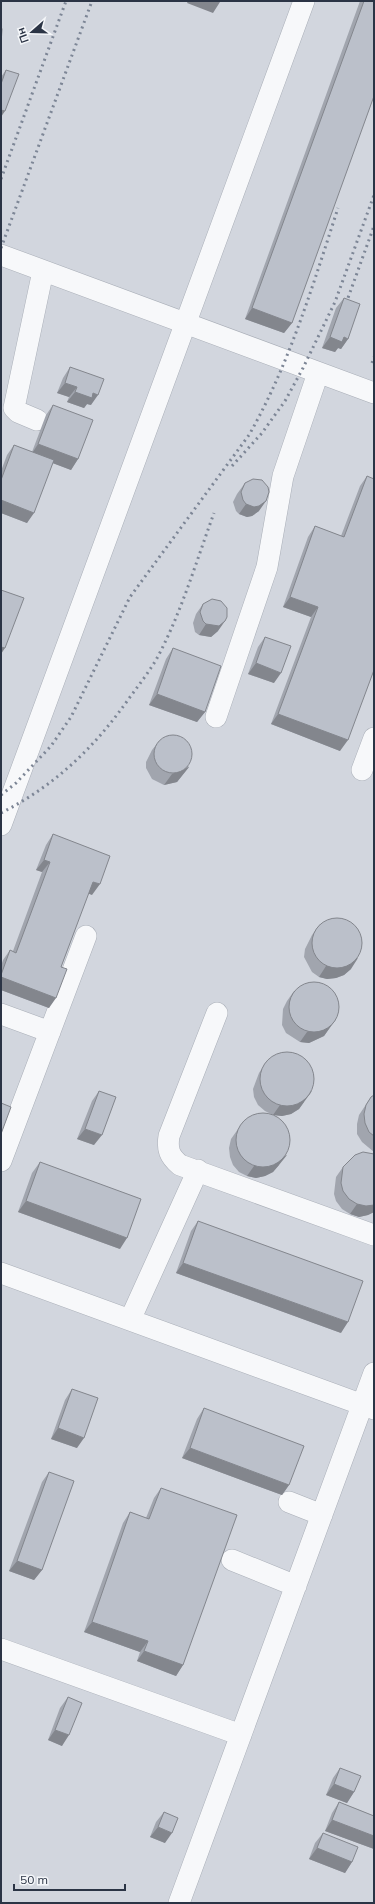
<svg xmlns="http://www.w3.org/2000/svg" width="375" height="1904" font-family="Mulish,sans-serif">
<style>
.built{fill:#d2d6de}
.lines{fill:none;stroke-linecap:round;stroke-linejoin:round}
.minor-casing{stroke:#a9aeb7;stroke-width:22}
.minor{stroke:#f7f8fa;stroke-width:21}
.rail{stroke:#7d8696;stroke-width:3;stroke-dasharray:2 4;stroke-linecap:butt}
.wall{fill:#a1a5ae}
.shaded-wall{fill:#83868d}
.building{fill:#bbc0ca;stroke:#83868d}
</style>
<rect width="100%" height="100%" fill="#e4e7ec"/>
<!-- built -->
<path class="built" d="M1,1H374V1903H1Z"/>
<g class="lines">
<!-- minor casing -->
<g class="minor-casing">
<path id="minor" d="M1,255L374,393
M37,420L18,412L14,408L43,271
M216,717L267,567L283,476L318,373
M362,770L374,738
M1,825L304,1
M217,1013L169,1136C167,1149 169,1156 180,1165L374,1235
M1,1014L50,1032
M1,1161L86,936
M1,1273L374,1409
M130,1320L198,1170
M289,1502L322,1515
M232,1560L296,1586
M1,1649L241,1735
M179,1903L374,1373"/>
</g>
<!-- minor -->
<use href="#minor" class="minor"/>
<!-- rail -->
<path class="rail" d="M1,179L66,1
M1,248L92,1
M344,309L374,226
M372,363L374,357
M232,466L262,433L285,401L303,368L335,302L374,195
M1,795L16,783L51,746L71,717L130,597L249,435C289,365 313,285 338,208
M1,813C56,785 95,747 130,697C139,685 148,673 156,660C181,614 196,562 214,513"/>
</g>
<!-- wall -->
<path class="wall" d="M360,1H374L292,323L284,333L245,319Z
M6,70L1,117V77Z
M344,298L348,339L341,349L338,348L335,352L322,348L336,308Z
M70,367L91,405L87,404L84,408L67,402L69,397L57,393L63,378Z
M53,405L78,459L71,470L53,463L27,523L1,513V471L7,455L14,445L32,452L46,415Z
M367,476L340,751L271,724L311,617L283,607L308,537L315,526L341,536L360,486Z
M245,483L259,511L252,516L247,517L239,514L236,511L233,502L237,494Z
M203,604L218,631L211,637L199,635L195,632L193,623L196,614Z
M265,637L274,683L248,674L258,647Z
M173,648L205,712L197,722L149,705L166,659Z
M160,740L189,767L177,782L164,785L152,779L146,768V762L152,750Z
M53,834L92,895L88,893L61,967L49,1008L1,990V966L3,960L10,950L13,951L42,872L36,870L46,845Z
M320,924L351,969L344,975L336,978L327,979L319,977L312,972L304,957L305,949L312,935Z
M294,991L336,1019L324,1036L309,1043L300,1042L286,1033L282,1025L283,1009L287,1001Z
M266,1062L304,1102L299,1109L291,1114L282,1116L273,1115L265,1111L258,1105L254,1097L253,1089L259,1073Z
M99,1091L94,1145L77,1139L92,1101Z
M374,1095V1152L362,1142L357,1134V1124L359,1115L371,1097Z
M243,1122L279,1165L273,1172L265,1176L256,1178L247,1176L239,1172L233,1165L230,1157L229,1148L231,1139Z
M374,1154V1212L368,1215L359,1217L350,1214L342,1209L336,1201L334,1194L336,1177L343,1167Z
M40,1162L120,1249L18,1212L32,1173Z
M198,1221L341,1333L176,1273L191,1231Z
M72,1389L77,1448L51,1439L65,1400Z
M204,1408L289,1485L282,1495L182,1458L197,1419Z
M49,1472L42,1570L34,1580L9,1571L42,1482Z
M161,1488L183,1665L176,1676L137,1661L140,1652L84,1632L123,1523L130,1512L146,1518L154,1498Z
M68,1697L62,1746L48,1740L60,1708Z
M340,1768L354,1792L347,1803L326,1795L333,1778Z
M339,1802L374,1816V1849L325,1831L332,1813Z
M164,1812L165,1843L150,1837L156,1822Z
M323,1833L352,1862L345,1873L309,1859L315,1843Z"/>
<!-- shaded-wall -->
<path class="shaded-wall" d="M188,1H217L220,2L213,13L187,3Z
M1,110L5,111L1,117Z
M252,308L292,323L284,333L245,319Z
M330,337H344L348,339L341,349L338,348L335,352L322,348Z
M65,383L77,387L69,397L57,393Z
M75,392L93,393L98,395L91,405L87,404L84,408L67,402Z
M38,444L78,459L71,470L31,455Z
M1,500L34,513L27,523L1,513Z
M266,501L259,511L252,516L247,517L239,514L246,504Z
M290,597L318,607L311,617L283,607Z
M225,621L218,631L211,637L199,635L206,624Z
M1,647L5,648L1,654Z
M256,663L281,673L274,683L248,674Z
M157,694L205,712L197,722L149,705Z
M278,714L348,740L340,751L271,724Z
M189,767L177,782L164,785L172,774Z
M44,860L50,862L42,872L36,870Z
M93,882L100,884L92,895L85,892Z
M358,958L351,969L344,975L336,978L327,979L319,977L326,966Z
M1,977L56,998L49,1008L1,990Z
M336,1019L324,1036L309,1043L300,1042L307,1032Z
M312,1091L299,1109L291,1114L282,1116L273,1115L280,1105Z
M85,1129L102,1135L94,1145L77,1139Z
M287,1155L279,1165L273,1172L265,1176L256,1178L247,1176L254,1166Z
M26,1201L127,1238L120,1249L18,1212Z
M357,1204L374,1205V1212L368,1215L359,1217L350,1214Z
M183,1263L348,1322L341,1333L176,1273Z
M58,1428L84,1438L77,1448L51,1439Z
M190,1448L289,1485L282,1495L182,1458Z
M17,1561L42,1570L34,1580L9,1571Z
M92,1622L148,1641L140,1652L84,1632Z
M144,1651L183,1665L176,1676L137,1661Z
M55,1730L69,1735L62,1746L48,1740Z
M334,1784L354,1792L347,1803L326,1795Z
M332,1820L374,1836V1849L325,1831Z
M158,1827L172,1833L165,1843L150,1837Z
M317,1848L352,1862L345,1873L309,1859Z"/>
<!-- building -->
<path class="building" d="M364,1H374V96L292,323L252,308Z
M1,27L2,29L1,44Z
M6,70L19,74L5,111L1,110V84Z
M344,298L360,304L348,339L344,337L342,342L330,337Z
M70,367L104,379L98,395L93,393L92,398L75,392L77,387L65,383Z
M53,405L93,420L78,459L38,444Z
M14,445L54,460L34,513L1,500V480Z
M367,476L374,479V670L348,740L278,714L318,607L290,597L315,526L344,537Z
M253,479L262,480L268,487L269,492L266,501L259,506L254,507L246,504L243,500L241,492L245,483Z
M1,590L24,598L5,648L1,647Z
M212,599L221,601L227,608V617L225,621L219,626L206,624L203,621L200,612L203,604Z
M265,637L291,646L281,673L256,663Z
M173,648L221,666L205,712L157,694Z
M154 754a19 19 0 1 1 38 0a19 19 0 1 1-38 0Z
M53,834L110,856L100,884L93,882L61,967L67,969L56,998L1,977V975L10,950L16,953L50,862L44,860Z
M312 943a25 25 0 1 1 50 0a25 25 0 1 1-50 0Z
M289 1007a25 25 0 1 1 50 0a25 25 0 1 1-50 0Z
M260 1079a27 27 0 1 1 54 0a27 27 0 1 1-54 0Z
M99,1091L116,1097L102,1135L85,1129Z
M374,1095V1136L369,1132L365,1123L364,1114L366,1105L371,1097Z
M1,1103L11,1107L1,1134Z
M236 1140a27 27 0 1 1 54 0a27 27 0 1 1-54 0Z
M363,1152L374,1154V1205L366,1206L357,1204L349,1199L343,1191L341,1183L343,1167L355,1155Z
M40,1162L141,1199L127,1238L26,1201Z
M198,1221L363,1281L348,1322L183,1263Z
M72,1389L98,1398L84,1438L58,1428Z
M204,1408L304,1446L289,1485L190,1448Z
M49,1472L74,1481L42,1570L17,1561Z
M161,1488L237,1515L183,1665L144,1651L148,1641L92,1622L130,1512L149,1519Z
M68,1697L82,1703L69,1735L55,1730Z
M340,1768L361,1776L354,1792L334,1784Z
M339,1802L374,1816V1836L332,1820Z
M164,1812L178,1818L172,1833L158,1827Z
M323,1833L358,1847L352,1862L317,1848Z"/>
<!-- border -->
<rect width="375" height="1904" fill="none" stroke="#2b3445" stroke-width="4"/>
<!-- north arrow -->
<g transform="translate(32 32) rotate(250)" stroke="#f4f6f9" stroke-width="3" paint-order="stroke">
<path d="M0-3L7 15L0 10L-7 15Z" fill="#2b3445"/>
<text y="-6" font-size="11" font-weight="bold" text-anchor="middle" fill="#2b3445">Пн</text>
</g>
<!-- scale -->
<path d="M14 1884v6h111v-6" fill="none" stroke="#2b3445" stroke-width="2"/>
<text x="20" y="1884" font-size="12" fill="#2b3445" stroke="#f4f6f9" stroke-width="3" paint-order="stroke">50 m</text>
</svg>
